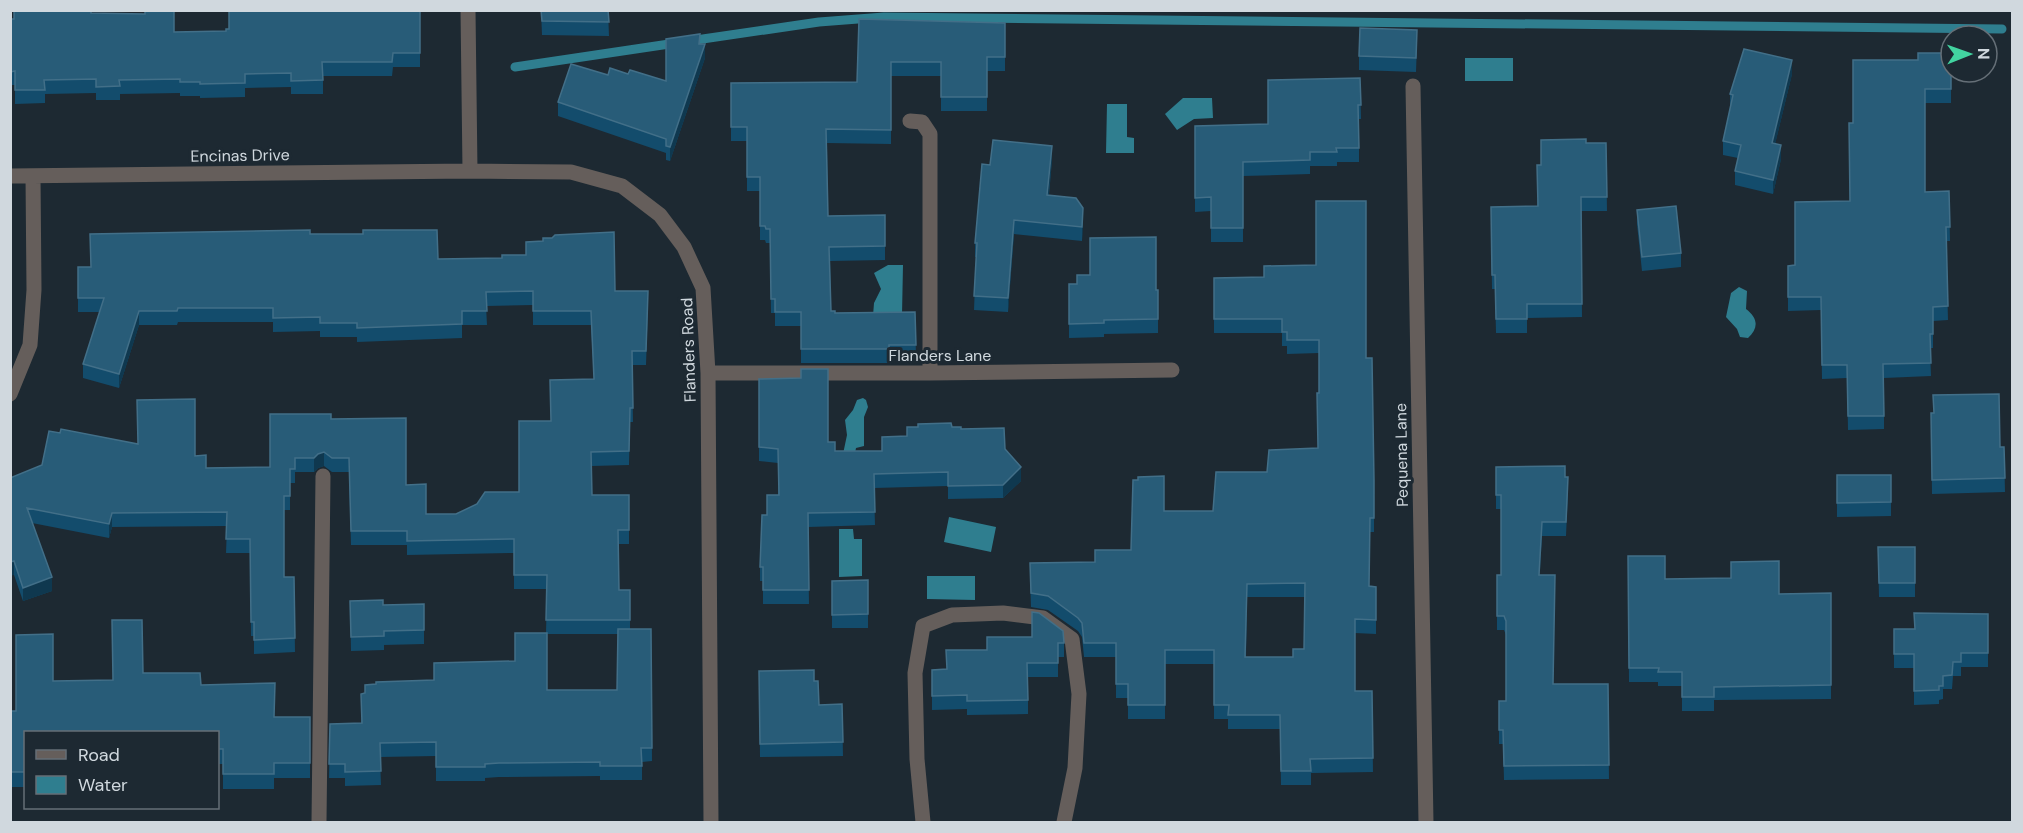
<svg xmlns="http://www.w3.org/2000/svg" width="2023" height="833" font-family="'DM Sans',sans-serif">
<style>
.water{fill:#2f7e8f}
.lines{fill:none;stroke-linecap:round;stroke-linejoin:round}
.stream{stroke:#2f7e8f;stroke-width:9}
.minor{stroke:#655e5b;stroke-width:15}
.wall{fill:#134c6c;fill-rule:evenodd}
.shaded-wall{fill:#0f384f}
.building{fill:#285c78;stroke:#426f88;stroke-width:1.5;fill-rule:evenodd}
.labels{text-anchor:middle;stroke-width:6;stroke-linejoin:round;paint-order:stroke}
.street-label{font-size:16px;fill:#d0d8de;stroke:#1d2932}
</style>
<rect width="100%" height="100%" fill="#1d2932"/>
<!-- water -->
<path class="water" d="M1465,58H1513V81H1465Z
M1183,98H1212L1213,118L1194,119L1177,130L1165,114Z
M1107,104H1127V137L1134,138V153H1106Z
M888,265H903L902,315L873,316L874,303L881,289L874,273Z
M1739,287L1747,291L1746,309C1758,318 1759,328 1748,338L1740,337L1737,329L1726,317L1731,293Z
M863,398L866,400L868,407L864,417V446L856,448L854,458L843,454L847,435L845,420L853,410L857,400Z
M949,517L996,527L991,552L944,542Z
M839,529H853L854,539H862V576L839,577Z
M927,576H975V600L927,599Z"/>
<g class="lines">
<!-- stream -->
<path class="stream" d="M689,41L819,22L884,17L2002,29
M515,67L676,43"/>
<!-- minor -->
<path class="minor" d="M468,10L470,171L571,172L622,186L660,215L684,247L703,288L708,373L711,822
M1413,86L1426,822
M910,121L922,122L930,134V373
M10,176L470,171
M708,373H930L1172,370
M10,394L30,345L34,290L33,176
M319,822L323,476
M923,822L917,759L915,673L923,626L952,615L1003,613L1043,618L1072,639L1079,694L1075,768L1064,822"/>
</g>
<!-- wall -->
<path class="wall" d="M420,10V67H393L392,76H323V94H291V87L245,88V97L200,98V96H180V93L120,94V100H96V93L45,94V103L15,104V85H10V19L91,13L174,32L226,31Z
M541,10H608L609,36L542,35Z
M859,19L1005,23V71H987V111H941V76H891V144L827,143L828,216L885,215V260L830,261L831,311L835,313L915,312L916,358L889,359V363H801V326H775V313H771L770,243H766L765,240H760V191H747V141H731V83L857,82Z
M700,44L705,58L670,161L666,160V153L558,116V102L608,75L628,74L666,81Z
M1417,44L1416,72L1359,70V56Z
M1951,53V103H1925V192L1949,191L1950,241H1946L1948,320L1933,321V348H1930L1931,376L1884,378V429L1848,430L1847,378L1822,379L1821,310L1788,311V266L1795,265L1850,201L1853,123Z
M1792,74L1775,144L1781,159L1773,194L1735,185V171L1738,158L1723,155V141L1730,108V94Z
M1360,78L1361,119H1359V162H1337V166H1310V174L1243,176V242H1211V211L1195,212V126L1268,124Z
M1586,143H1606L1607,211H1581L1582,317L1527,318V333H1496L1495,289H1492L1491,207L1537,206L1541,165Z
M1052,160L1049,195L1083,222L1082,241L1014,234L1008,312L974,310L976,257H975V243L990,165Z
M1637,210L1681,253V267L1642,271L1637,224Z
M310,234L438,259L615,291L648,305L646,365H632L633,422H630L629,465L592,466V495H629V544H618L619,590H630V629H651L652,761L642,762V780H600V776L499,777L485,778V781H436V756L380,757L381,785L345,786V778H329L330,724L361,723L365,693L376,684L434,680L515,661L546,633L547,589H514V553L407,555V545H351L349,472H332L324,466L318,468L314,472H295V483H290V510H284V577H294L295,652L254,654V636H251L250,553H226L227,526L112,527L109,538L32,523L52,591L23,601L14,575L10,478L195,456L206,468L270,467L331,419L406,485L426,514H456L519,492L551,421L594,379L591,325H533V305L486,306L487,325H462V338L357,342V337H320V331L273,332V322H178L177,325H139L119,388L83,378V364L100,312H78V267H91ZM547,634H618L617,690H547Z
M1264,277L1366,358L1374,480V532H1370L1369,586L1376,587V634L1355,633V691H1372L1373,772L1311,773V785H1281L1280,729H1228V719H1214V664H1165V719H1128V698H1116V657H1084L1082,637L1078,631L1048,610L1031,607L1030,577L1095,562L1131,550L1164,511H1213L1267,472L1318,448L1319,393V353L1287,354V346H1282V333H1214V278ZM1247,597H1305L1304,649L1293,657H1246Z
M1069,284L1158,290V333L1104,334V337L1069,338Z
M759,379L828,442L835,451H882L907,436L952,427L961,429L1005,449L1021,481L1003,498L948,499V486L874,488L875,525L808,527L809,604H763V581H760V567L767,515L778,495V463L759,461Z
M1931,413L2000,447H2004L2005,492L1932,494Z
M1496,467L1565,477L1568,491L1566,536H1542L1539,575L1553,684H1608L1609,779L1504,780L1503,744H1499V701H1506V635L1504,630H1497V575H1501V509H1496Z
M1837,475H1891V516L1837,517Z
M1878,547H1915V597H1879Z
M1628,556L1665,579L1779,594L1831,593V699L1714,700V711H1682V686H1658V682H1629Z
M868,580V628H832V581Z
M350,601L383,605L424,604V644L384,645V650L351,651Z
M1988,614V667H1961V676H1953L1952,689H1943V699L1939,700V704L1914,705V668H1894V629H1914Z
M987,637L1064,643V657H1058V677H1028V714L967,715V709L932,710V670L946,669L987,650Z
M759,671L814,681L819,705L842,704L843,756L760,757Z
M143,673L201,685L274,717H310V778H274V789H223V764H218V732H26V787H10V711H16L113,680Z"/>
<!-- shaded-wall -->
<path class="shaded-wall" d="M705,44V58L670,161V147Z
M1792,60V74L1772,157V143Z
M1781,145V159L1773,194V180Z
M1052,146V160L1047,209V195Z
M1083,208V222L1082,241V227Z
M1014,220V234L1008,312V298Z
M139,311V325L119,388V374Z
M324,452V466L318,468L314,472V458L318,454Z
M1021,467V481L1003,498V485Z
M112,513V527L109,538V524Z
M1542,522V536L1539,589V575Z
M14,561V575L10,576V562Z
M52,577V591L23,601V588Z"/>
<!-- building -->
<path class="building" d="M14,10H91V13L145,14V10H174V32L226,31V29H229V10H420V53H393L392,62H322L323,80L291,81V73L245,74V83L200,84V82H180V79L119,80L120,86L96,87V79L44,80L45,90H15V71L10,72V19H14Z
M541,10H608L609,22L542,21Z
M859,19L1005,23V57H987V97H941V62H891V130L826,129L828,216L885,215V246L829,247L831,311H835V313L915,312L916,345H889V349H801V312H775V299H771L770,229H766L765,226H760V177H747V127H731V83L857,82Z
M1360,28L1417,30L1416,58L1359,56Z
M700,34L699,44H705L670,147L666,146V139L558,102L571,64L608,75L610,68L628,74L630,70L666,81V39Z
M1744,49L1792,60L1772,143L1781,145L1773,180L1735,171L1741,145L1723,141L1733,95L1730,94Z
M1918,53H1951V89H1925V192L1949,191L1950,227H1946L1948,306L1933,307V334H1930L1931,363L1883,364L1884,416H1848L1847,365H1822L1821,297H1788V266L1795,265V202L1850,201L1849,123H1853V60H1918Z
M1360,78L1361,105H1358L1359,148H1336L1337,152H1310V160L1243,162V228H1211V197L1195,198V126L1268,124V80Z
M1586,139V143H1606L1607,197H1581L1582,304H1527V319H1496L1495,275H1492L1491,207L1538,206L1537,165H1541V140Z
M993,140L1052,146L1047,195L1076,198L1083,208L1082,227L1014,220L1008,298L974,296L977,243H975L982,164L990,165Z
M1316,201H1366V358H1372L1374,480V518H1370L1369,586L1376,587V620L1355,619V691H1372L1373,758L1310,759L1311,771H1281L1280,715H1228L1229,705H1214V650H1165V705H1128V684H1116V643H1084L1082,623L1078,618L1048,596L1031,593L1030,563L1095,562V550H1131L1133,480H1138V477L1164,476V511H1213L1216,472H1267L1269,450L1318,448L1317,393H1319V340H1287V332H1282V319H1214V278L1264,277V266L1316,265ZM1305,583L1304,649H1293V657H1245L1247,584Z
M1676,206L1681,253L1642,257L1637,210Z
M310,230V234H363V230H437L438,259L502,258V255H526V242L543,241V238H552L555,235L614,232L615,291H648L646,351H632L633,408H630L629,451L591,452L592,495H629V530H618L619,590H630V620H546L547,575H514V539L407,541V531H351L349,458H332L324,452L318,454L314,458H295V469H290V496H284V577H294L295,638L254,640V622H251L250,539H226L227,512L112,513L109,524L27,508L52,577L23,588L14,561L10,562V478L42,465L49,431L60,433L61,429L138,444L137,400L195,399V456L206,455V468L270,467V414H331V419L406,418V485L426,484V514H456L477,504L485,492H519V421H551L550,380L594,379L591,311H533V291L486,292L487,311H462V324L357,328V323H320V317L273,318V308H178L177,311H139L119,374L83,364L104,298H78V267H91L90,234Z
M1156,237V290H1158V319L1104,320V323L1069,324V284H1077V275H1090V238Z
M801,369H828V442H835V451H882V437L907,436V427H918V424L951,423L952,427H961V429L1004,428L1005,449L1021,467L1003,485L948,486V472L874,474L875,512L808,513L809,590H763V567H760L762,515H767V495H779L778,449L759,447V379L801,378Z
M1999,394L2000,447H2004L2005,478L1932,480L1931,413H1934L1933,395Z
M1565,466V477H1568L1566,522H1542L1539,575H1555L1553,684H1608L1609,765L1504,766L1503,730H1499V701H1506V621L1504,616H1497V575H1501V495H1496V467Z
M1837,475H1891V502L1837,503Z
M1878,547H1915V583H1879Z
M1628,556H1665V579L1731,578V562L1779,561V594L1831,593V685L1714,687V697H1682V672H1658L1659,668H1629Z
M868,580V614L832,615V581Z
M383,600V605L424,604V630L384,631V636L351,637L350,601Z
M1032,612L1039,613L1063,631L1064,643H1058V663H1027L1028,700L967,701V695L932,696V670L947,669L946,650H987V637H1032Z
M1914,613L1988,614V653H1961V662H1953L1952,675L1943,676V686H1939V690L1914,691V654H1894V629H1915Z
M112,620H142L143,673H200L201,685L275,683L274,717H310V763H274V774H223V749H218V732H26V772H10V711H16V635L53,634V681L113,680Z
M618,629H651L652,748H641L642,766H600V762L499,763L485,764V767H436V742L380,743L381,771L345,772V764H329L330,724L362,723L361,694L365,693V685L376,684V682L434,680V663L515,661V633H547V690H617Z
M814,670V681H818L819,705L842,704L843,742L760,744L759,671Z"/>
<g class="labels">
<!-- street labels -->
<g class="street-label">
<text transform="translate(240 155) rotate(-1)" y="6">Encinas Drive</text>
<text transform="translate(688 350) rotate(-92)" y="6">Flanders Road</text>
<text x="940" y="361">Flanders Lane</text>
<text transform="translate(1401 455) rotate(-91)" y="6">Pequena Lane</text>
</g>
</g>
<!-- border -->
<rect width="2023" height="833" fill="none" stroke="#d0d8de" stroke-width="24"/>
<!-- legend -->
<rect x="24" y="731" width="195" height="78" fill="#1d2932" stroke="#656f77" stroke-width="1.5"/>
<rect x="36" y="750" width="30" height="9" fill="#655e5b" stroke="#656f77" stroke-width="1.5"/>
<text x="78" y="761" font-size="18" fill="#d0d8de">Road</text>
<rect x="36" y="776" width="30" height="18" fill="#2f7e8f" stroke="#656f77" stroke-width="1.5"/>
<text x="78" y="791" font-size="18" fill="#d0d8de">Water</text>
<!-- north arrow -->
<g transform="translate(1969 54) rotate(89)"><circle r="28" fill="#1d2932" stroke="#656f77" stroke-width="1.5"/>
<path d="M0-4.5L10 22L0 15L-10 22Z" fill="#42d4a0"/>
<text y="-9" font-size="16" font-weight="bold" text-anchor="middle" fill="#d0d8de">N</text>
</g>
</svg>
